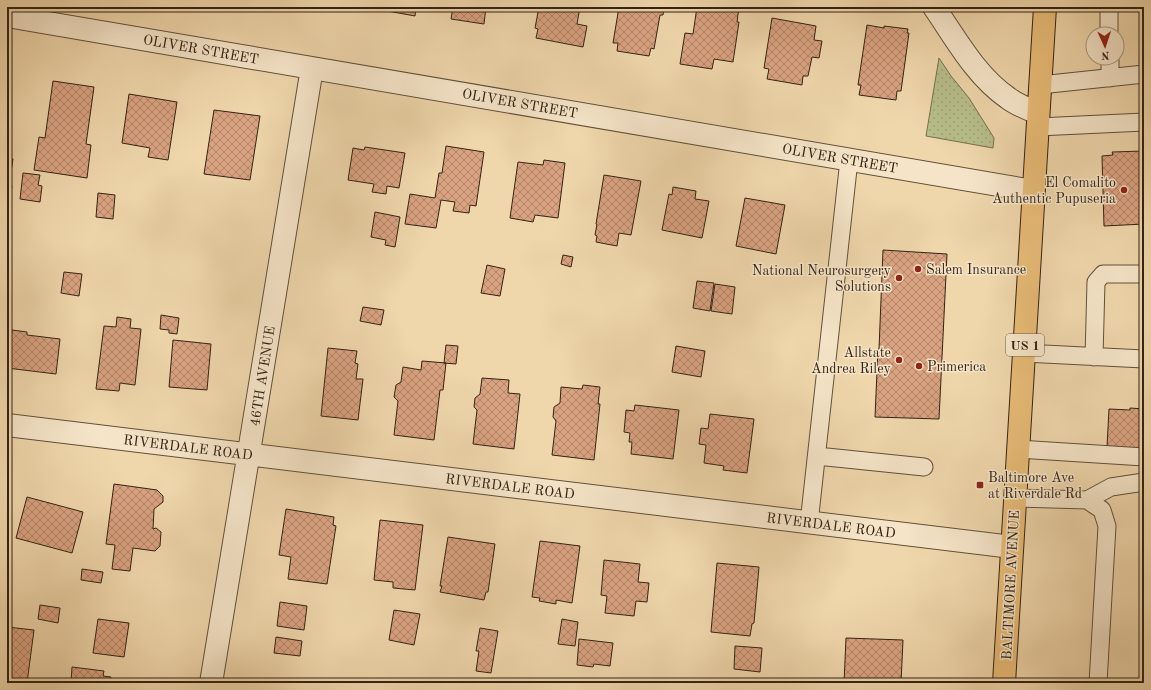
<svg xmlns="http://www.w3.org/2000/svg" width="1151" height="690" font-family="'Old Standard TT',serif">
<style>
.grass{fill:url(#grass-dots);stroke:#75704f}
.building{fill:url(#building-cross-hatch);stroke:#332314}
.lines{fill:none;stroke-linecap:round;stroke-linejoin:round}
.service-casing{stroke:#62503a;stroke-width:19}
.minor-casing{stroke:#62503a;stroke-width:24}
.primary-casing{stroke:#332314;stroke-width:24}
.service{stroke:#f5e4c8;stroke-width:17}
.minor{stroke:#f5e4c8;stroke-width:22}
.primary{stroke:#e8bb76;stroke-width:22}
.poi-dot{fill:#8f2418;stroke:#f5e4c8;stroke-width:1.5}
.labels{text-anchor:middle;stroke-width:3;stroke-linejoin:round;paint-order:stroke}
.shield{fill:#f5e4c8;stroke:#6d5d4a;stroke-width:1}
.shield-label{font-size:13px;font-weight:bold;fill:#332314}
.street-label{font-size:14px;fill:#332314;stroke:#f5e4c8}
.poi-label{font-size:14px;fill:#332314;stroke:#f5e4c8;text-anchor:end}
</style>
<defs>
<pattern id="grass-dots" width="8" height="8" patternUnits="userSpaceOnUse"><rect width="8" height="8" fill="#b7be8a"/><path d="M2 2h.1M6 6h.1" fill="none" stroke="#9ea376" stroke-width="1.8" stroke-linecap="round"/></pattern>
<pattern id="building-cross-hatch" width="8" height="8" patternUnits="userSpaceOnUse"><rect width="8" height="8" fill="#d9a280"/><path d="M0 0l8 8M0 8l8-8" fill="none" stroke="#b18468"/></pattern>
</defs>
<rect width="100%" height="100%" fill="#efd6ab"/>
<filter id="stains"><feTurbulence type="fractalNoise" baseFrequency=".005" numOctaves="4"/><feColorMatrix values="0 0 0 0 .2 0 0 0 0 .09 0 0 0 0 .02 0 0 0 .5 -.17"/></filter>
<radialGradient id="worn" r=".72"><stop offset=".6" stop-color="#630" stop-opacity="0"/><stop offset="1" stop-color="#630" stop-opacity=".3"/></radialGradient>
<!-- grass -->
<path class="grass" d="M939,58L951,76L969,98L994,138L993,148L926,136Z"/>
<!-- building -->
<path class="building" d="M383,7H416L415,16L382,10Z
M453,7H486L484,24L451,19Z
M539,7H580L577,24L587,26L583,47L536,38L538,29L535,28Z
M619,7H664L663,15H660L654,49L651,48L649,56L617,51L618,43H613Z
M697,7H739L737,22H739L733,62L714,59L712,69L680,64L685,33L693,34Z
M772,18L816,26L814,40L822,41L819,58L812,57L808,76H803L802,85L767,79L769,69L764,68Z
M867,25L884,28V26L908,29L907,33H909L901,91H897L896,100L859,95L861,85H858Z
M53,81L94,87L86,144L91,145L87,178L34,170L39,137L45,138Z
M129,94L177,102L168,160L148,157L150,148L122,143Z
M214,110L260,116L250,180L204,174Z
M446,146L484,152L476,206L470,205L469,213L453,211L455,202L441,200L436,228L405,224L410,194L435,198L439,173H442Z
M365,147L405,153L399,188L387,186L386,194L372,192L374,184L348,180L353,148L364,150Z
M1144,151V224L1104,226L1102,156L1113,155L1112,152Z
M7,158L13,159L9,185L12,186L7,218Z
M544,160L565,163L558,218L535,215L533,222L510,218L518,162L543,165Z
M23,173L40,175L38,185L42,186L40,202L20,199Z
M604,175L641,181L631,235L619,233L617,246L596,242L597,236L595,235L597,224H596Z
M673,187L696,191L695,199L709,201L702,238L662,230L669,194L672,195Z
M98,193L115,195L113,219L96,217Z
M745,198L785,205L776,254L736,246Z
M375,212L400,217L395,247L385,245L386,240L371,237Z
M883,250L947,254L939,419L875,417L878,349H879Z
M563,255L573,257L571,267L561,264Z
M487,265L505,269L500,296L481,293Z
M64,272L82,274L79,296L61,293Z
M697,281L714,283L710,311L693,308Z
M715,284L735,287L732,314L711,311Z
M363,307L384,310L381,325L360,321Z
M161,315L179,318L177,334L169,333V330L160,329Z
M117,317L131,319L130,328L141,329L135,385L120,383L119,391L96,389L104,326L116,327Z
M12,330L27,332V335L60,339L56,374L7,368Z
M173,340L211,344L207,390L169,387Z
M446,345L458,346L456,364L444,363Z
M676,346L705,351L701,377L672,372Z
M328,348L357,351L355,363L358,364L356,379H363L358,420L321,416Z
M422,361L446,363L443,390H440L434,440L394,435L398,401L394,397L396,385L401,382L403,367L421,370Z
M482,378L509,380L508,393L520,394L514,449L473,444L477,410L474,407L475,398L480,394Z
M583,385L600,387L598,404H600L594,460L552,455L556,421L553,417L554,407L560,403L561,387L582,389Z
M635,405L679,410L673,459L631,454L632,442H629L630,433L624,432L626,410L634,411Z
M1130,408L1144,409V451L1107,447L1109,409L1130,410Z
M710,414L754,419L747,473L723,470L724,466L704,463L706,445L699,444L701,428L708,429Z
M114,484L157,490L163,496V502L154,509L153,529L156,528L161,532L160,546L155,551L133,548L130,571L112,569L115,545L106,544Z
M27,497L83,512L72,553L16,538Z
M286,509L334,517L333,525L336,526L327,584L288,579L291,557L279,555Z
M380,520L423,525L415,590L393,588V582L374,580Z
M448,537L495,544L488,592H486L484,600L440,592L442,586H440Z
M540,541L580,546L572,603L556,600V604L539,601L540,598L532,597Z
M604,560L640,564L638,582L649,583L647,602L636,601L634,616L605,613L607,596L601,595Z
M717,563L759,567L754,623L752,624L750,636L711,632Z
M82,569L103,572L101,583L81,580Z
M280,602L307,606L304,630L277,626Z
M40,605L60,608L58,623L38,619Z
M394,610L420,614L414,645L389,640Z
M98,619L129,623L124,657L93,653Z
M562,619L578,622L575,646L558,644Z
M7,627L34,630L27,683H7Z
M480,628L498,631L491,673L476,671L479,651H476Z
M276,637L302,641L300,656L274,653Z
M846,638L903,640L901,683H844Z
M579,639L613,643L610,666L594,664L593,667L577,665Z
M735,646L762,648L760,672L734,669Z
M1144,646V683H1142Z
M72,667L104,671L103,676L111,677L110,683H68V681L71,682Z"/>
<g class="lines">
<!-- service casing -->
<g class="service-casing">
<path id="service" d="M1109,7V34
M1110,58V78
M1040,85L1144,74
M1038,127L1144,122
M1024,353L1144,359
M1094,357L1096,282L1103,274H1144
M1018,449L1144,457
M817,456L924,467
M1015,498L1087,500L1102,510L1107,526L1098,683
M1087,500L1111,487L1144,482
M809,523L849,160"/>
</g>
<!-- minor casing -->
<g class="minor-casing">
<path id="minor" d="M934,7C956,39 976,76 1008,98C1017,105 1028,109 1038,113
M7,16L1033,191
M7,425L1012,547
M211,683L312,68"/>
</g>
<!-- primary casing -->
<g class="primary-casing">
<path id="primary" d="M1004,683L1045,7"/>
</g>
<!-- service -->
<use href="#service" class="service"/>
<!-- minor -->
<use href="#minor" class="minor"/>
<!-- primary -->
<use href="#primary" class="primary"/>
</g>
<!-- markers -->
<g class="poi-dot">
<circle cx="1124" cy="190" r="4"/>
<circle cx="918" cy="269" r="4"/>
<circle cx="899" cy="278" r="4"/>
<circle cx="899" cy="360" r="4"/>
<circle cx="919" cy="366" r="4"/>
<rect x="976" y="481" width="8" height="8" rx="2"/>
</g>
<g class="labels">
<!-- shield labels -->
<rect class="shield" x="1006" y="334" width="38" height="22" rx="3"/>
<g class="shield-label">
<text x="1025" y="350">US 1</text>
</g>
<!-- street labels -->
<g class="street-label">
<text transform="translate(201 49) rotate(10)" y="5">OLIVER STREET</text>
<text transform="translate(520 103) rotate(10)" y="5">OLIVER STREET</text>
<text transform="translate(840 158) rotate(10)" y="5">OLIVER STREET</text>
<text transform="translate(262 376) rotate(-81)" y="5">46TH AVENUE</text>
<text transform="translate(188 447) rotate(7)" y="5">RIVERDALE ROAD</text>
<text transform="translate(510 486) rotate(7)" y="5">RIVERDALE ROAD</text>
<text transform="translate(831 525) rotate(7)" y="5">RIVERDALE ROAD</text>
<text transform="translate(1010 585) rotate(-87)" y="5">BALTIMORE AVENUE</text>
</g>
<!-- poi labels -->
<g class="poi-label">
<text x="1116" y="187">El Comalito<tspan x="1116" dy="16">Authentic Pupuseria</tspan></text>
<text x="926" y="274" text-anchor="start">Salem Insurance</text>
<text x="891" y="275">National Neurosurgery<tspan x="891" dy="16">Solutions</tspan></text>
<text x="891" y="357">Allstate<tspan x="891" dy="16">Andrea Riley</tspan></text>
<text x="927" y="371" text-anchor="start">Primerica</text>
<text x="988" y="482" text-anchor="start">Baltimore Ave<tspan x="988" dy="16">at Riverdale Rd</tspan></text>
</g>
</g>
<!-- margin -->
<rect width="1151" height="690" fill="none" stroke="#efd6ab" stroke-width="24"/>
<rect x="8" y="8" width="1135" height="674" fill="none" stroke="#332314" stroke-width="2"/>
<rect x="12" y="12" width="1127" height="666" fill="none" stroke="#332314"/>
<!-- north arrow -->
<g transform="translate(1105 46) rotate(177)"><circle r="19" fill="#f5e4c8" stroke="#a79780"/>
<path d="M0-3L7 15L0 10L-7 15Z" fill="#8f2418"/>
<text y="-6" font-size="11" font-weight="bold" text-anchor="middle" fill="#332314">N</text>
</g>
<rect width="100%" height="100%" filter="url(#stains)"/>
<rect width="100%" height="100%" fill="url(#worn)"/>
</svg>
